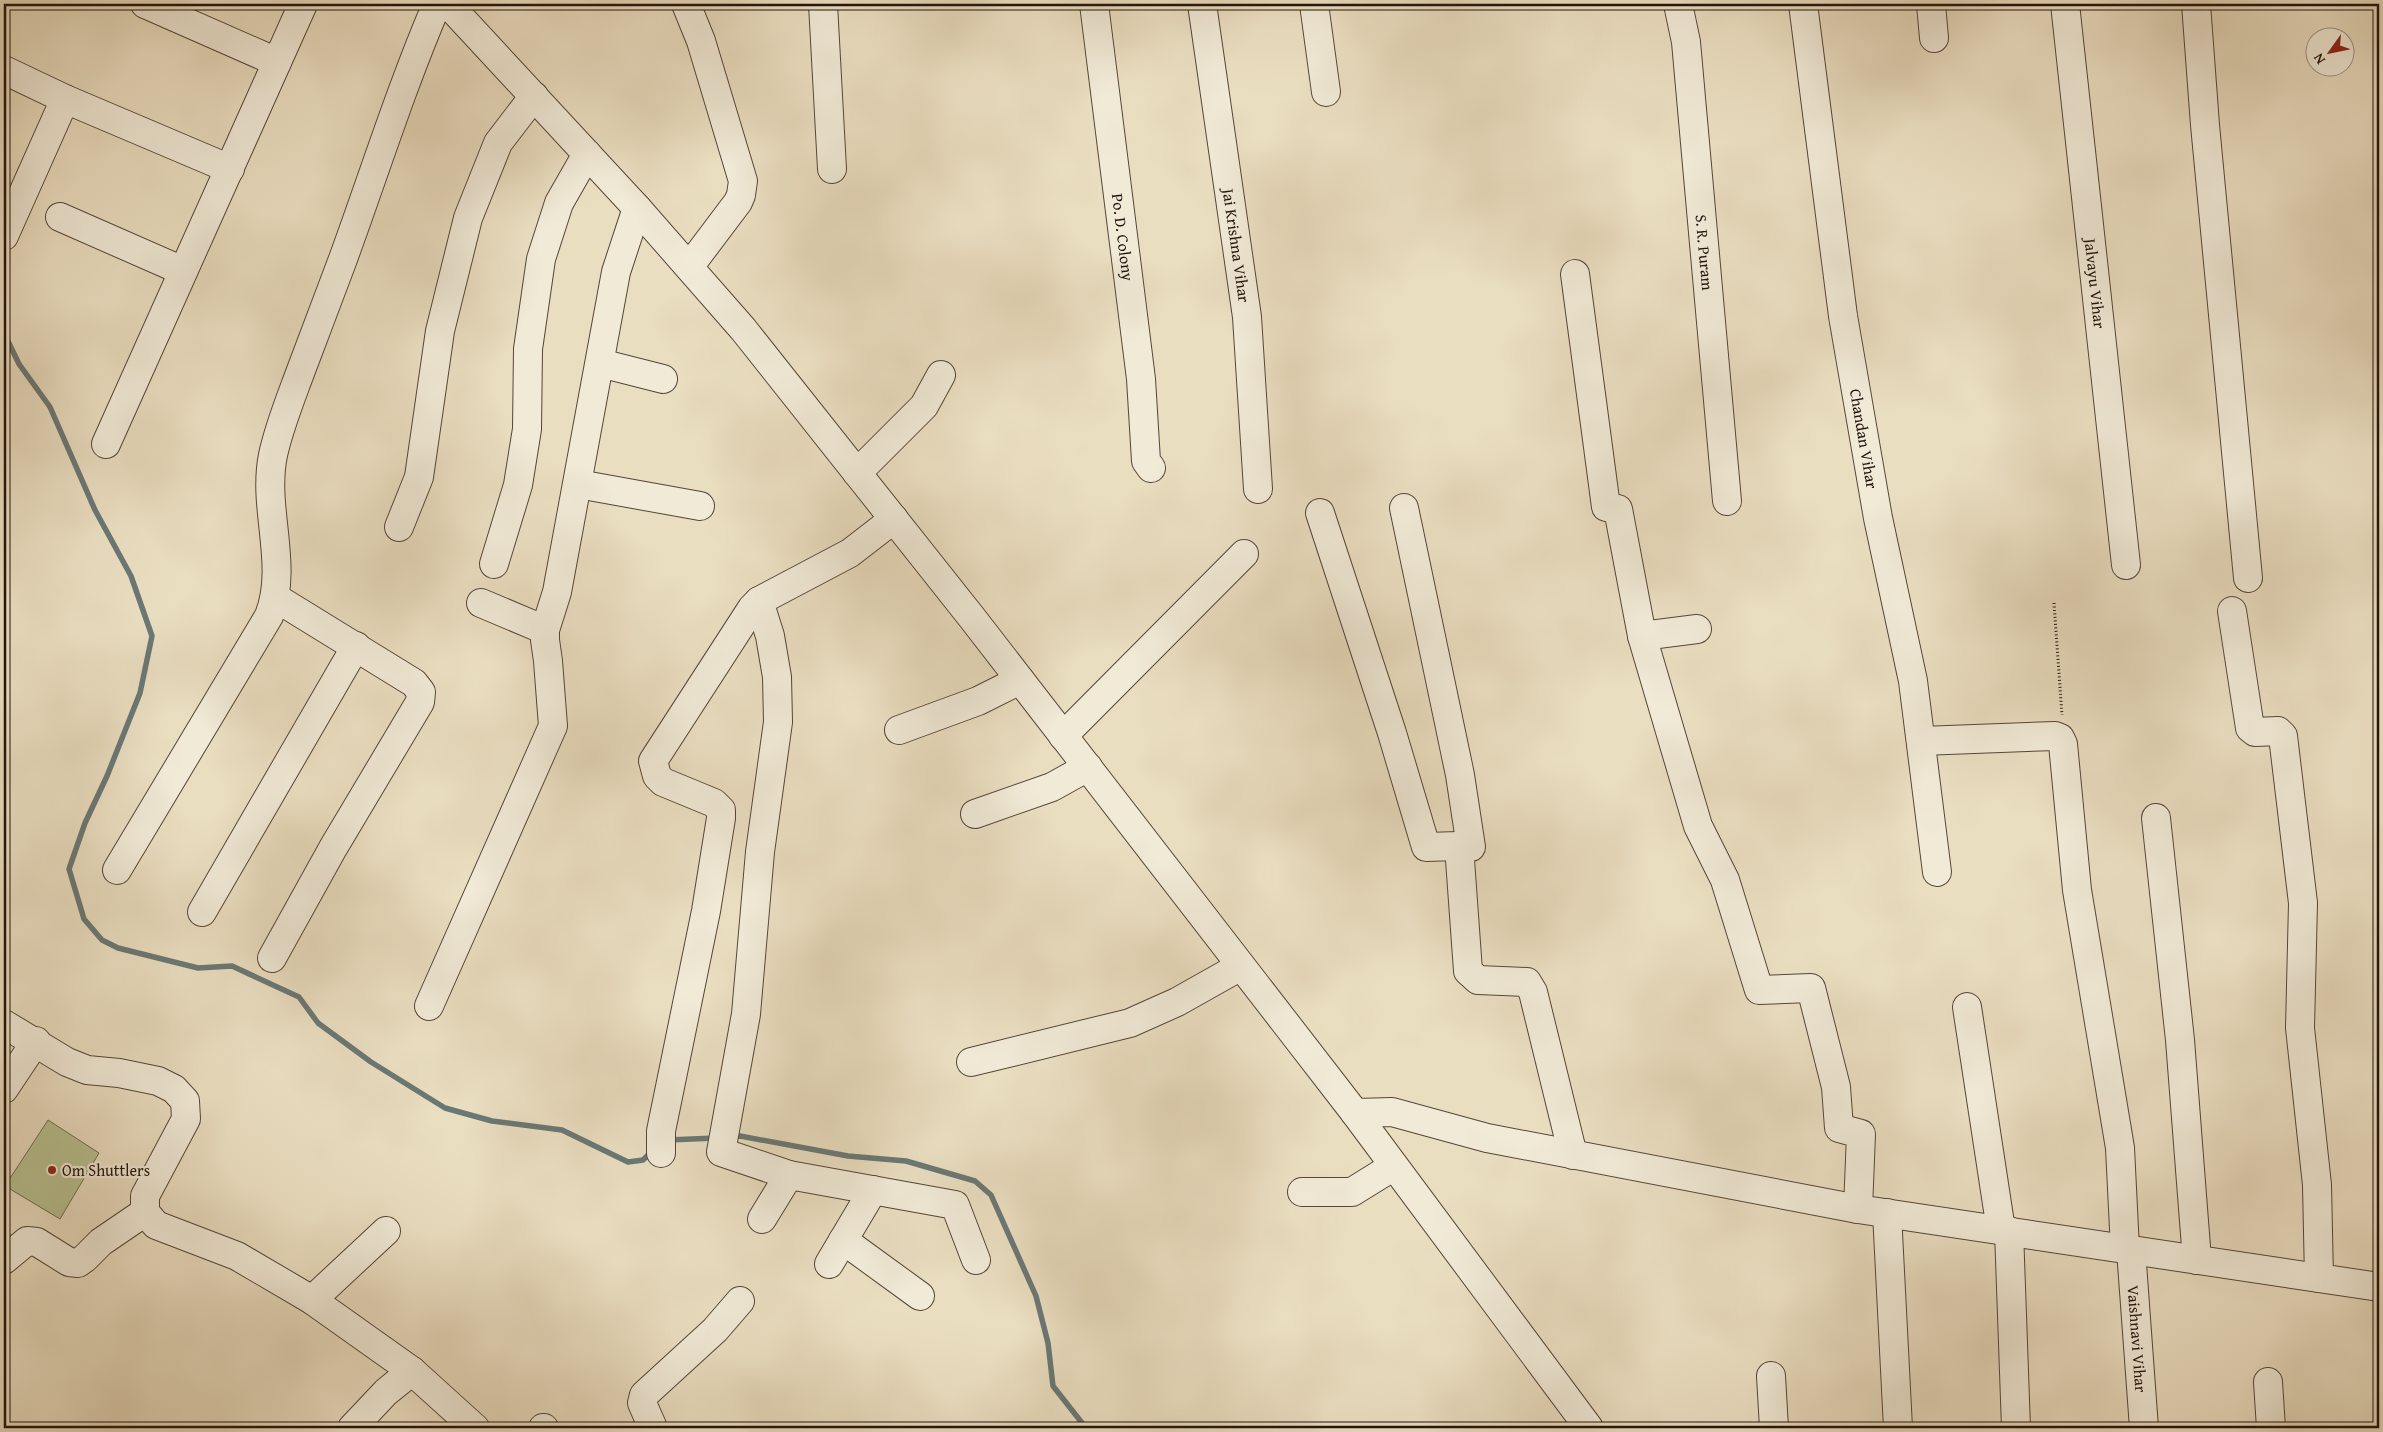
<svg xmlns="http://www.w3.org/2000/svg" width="2383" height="1432" font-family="'Gentium Book Plus',serif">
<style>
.green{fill:#b8c192;stroke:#6d6a50}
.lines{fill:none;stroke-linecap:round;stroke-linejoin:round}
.stream{stroke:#6a7875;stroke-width:5.5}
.minor-casing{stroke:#54463a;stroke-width:30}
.path{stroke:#22140d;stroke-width:3;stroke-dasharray:1 2.5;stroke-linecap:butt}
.minor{stroke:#f1ead7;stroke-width:28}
.poi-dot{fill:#8f2418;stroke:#f1ead7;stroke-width:2}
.labels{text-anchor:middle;stroke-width:4.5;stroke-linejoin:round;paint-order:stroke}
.street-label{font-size:16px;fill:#22140d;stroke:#f1ead7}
.poi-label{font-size:16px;fill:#22140d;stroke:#f1ead7;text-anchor:start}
</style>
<rect width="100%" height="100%" fill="#eadec1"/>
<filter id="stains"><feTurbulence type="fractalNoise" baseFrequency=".004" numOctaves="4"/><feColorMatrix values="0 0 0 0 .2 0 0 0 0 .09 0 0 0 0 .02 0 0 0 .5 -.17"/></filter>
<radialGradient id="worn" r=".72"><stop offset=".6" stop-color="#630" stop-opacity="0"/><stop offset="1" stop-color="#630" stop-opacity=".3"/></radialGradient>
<!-- green -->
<path class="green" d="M48,1120L99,1153L60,1219L5,1186Z"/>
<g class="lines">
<!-- stream -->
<path class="stream" d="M4,333L19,364L50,407L95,510L131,576L152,636L140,693L107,776L85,823L69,869L84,919L102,940L118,948L198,968L232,966L299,997L318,1023L371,1062L445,1108L492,1121L562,1130L628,1162L643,1160L653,1150
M731,1137L740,1136L848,1156L906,1161L975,1181L991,1195L1036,1296L1048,1343L1053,1386L1086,1428
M668,1140L716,1138"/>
<!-- minor casing -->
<g class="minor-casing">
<g id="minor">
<path d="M145,4L277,62"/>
<path d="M448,4L637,208L743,329L973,619L1355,1113L1589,1428"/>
<path d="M686,4L701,41L743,181L741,195L738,202L689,267"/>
<path d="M823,4L832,169"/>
<path id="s1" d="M1094,4L1141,379L1146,461L1151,468"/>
<path id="s2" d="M1202,4L1247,317L1258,489"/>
<path d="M1314,4L1326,92"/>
<path id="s3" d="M1678,4L1686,42L1727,501"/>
<path id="s4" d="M1803,4L1843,316L1878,518L1913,681L1937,872"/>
<path d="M1931,4L1934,38"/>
<path id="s5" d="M2065,4L2126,565"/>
<path d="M2196,4L2205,125L2248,578"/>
<path d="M4,70L65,99L230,169"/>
<path d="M60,217L183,271"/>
<path d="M4,236L65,99"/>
<path d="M1575,274L1606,507L1618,509L1642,636L1698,826L1725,880L1759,990L1811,988L1836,1087L1839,1128L1861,1134L1858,1209"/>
<path d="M600,363L663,379"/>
<path d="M106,444L303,4"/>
<path d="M857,473L924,406L941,375"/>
<path d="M578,484L700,506"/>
<path d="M1404,508L1460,775L1471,847L1459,846L1468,971L1478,980L1527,982L1533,992L1573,1155"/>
<path d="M1320,513L1392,733L1426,847L1459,846"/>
<path d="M399,527L419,477L440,331L468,218L498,143L534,96"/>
<path d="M494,564L518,485L527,429L528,349L541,259L559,203L587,154"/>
<path d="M759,601L770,636L777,677L778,722L760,852L746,1014L721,1152L789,1175L955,1205L976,1260"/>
<path d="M481,603L545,630"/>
<path d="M2232,611L2250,728L2255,732L2278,731L2283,736L2303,903L2300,1028L2317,1185L2319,1278"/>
<path d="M1642,636L1697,629"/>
<path d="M899,730L978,701L1020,680"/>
<path d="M1063,736L1244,554"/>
<path d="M1921,741L2055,736L2060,738L2063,744L2077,890L2120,1148L2125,1249"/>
<path d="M975,814L1052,787L1088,767"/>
<path d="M2156,818L2180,1040L2197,1260"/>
<path d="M117,870L269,616C289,564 262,509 273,455C279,427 290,400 300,373C314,335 329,297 343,259C374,174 401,88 437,4"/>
<path d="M202,912L356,646"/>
<path d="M272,958L333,848L420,702L421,692L414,683L276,598"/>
<path d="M429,1006L553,726L548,661L545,640V630L557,592L616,272L637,208"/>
<path d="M1967,1007L2001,1230"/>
<path d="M4,1024L67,1062L87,1070L119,1073L158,1081L174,1089L185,1101L186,1119L145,1196V1212L156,1225L237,1256L312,1300L412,1371L475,1428"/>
<path d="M971,1062L1130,1023L1177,1002L1241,966"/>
<path d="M4,1089L36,1041"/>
<path d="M1355,1113L1392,1112L1487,1138L1858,1209L2379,1287"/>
<path d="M661,1153V1131L706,911L721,818V810L714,803L663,782L657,776L653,761L752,608L759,601L850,553L894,519"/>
<path d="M1302,1192H1352L1394,1166"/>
<path d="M1887,1213L1898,1428"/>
<path d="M762,1219L789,1175"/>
<path d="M2009,1231L2016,1428"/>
<path d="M843,1240L920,1296"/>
<path id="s6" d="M2131,1250L2144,1428"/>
<path d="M4,1260L27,1241L37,1242L69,1262L78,1263L85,1258L101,1242L145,1212"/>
<path d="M829,1264L873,1190"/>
<path d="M312,1300L386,1231"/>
<path d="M1771,1376L1774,1428"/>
<path d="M2268,1382L2271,1428"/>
<path d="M352,1428L386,1392L412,1371"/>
<path d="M543,1428H544"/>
<path d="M653,1428L642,1403L644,1395L715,1330L740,1301"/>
</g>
</g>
<!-- path -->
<path class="path" d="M2054,603L2062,715"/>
<!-- minor -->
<use href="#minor" class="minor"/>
</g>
<!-- markers -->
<circle class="poi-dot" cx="52" cy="1170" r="5"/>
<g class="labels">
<!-- street labels -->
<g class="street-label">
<text dy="6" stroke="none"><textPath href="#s1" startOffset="235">Po. D. Colony</textPath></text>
<text dy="6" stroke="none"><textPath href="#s2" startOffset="244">Jai Krishna Vihar</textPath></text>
<text dy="6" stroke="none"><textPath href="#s3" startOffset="250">S. R. Puram</textPath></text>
<text dy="6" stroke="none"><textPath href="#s5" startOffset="281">Jalvayu Vihar</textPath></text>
<text dy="6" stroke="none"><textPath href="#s4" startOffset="439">Chandan Vihar</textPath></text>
<text dy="6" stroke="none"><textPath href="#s6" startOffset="89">Vaishnavi Vihar</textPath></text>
</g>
<!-- poi labels -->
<g class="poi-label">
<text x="62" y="1176">Om Shuttlers</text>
</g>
</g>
<!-- margin -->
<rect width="2383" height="1432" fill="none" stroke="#eadec1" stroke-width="20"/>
<rect x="5" y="5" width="2373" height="1422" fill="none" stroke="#22140d" stroke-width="2.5"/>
<rect x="10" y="10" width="2363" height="1412" fill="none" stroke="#22140d"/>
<!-- north arrow -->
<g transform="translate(2330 52) rotate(237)"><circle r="24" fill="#f1ead7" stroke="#9e9486"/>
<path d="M0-4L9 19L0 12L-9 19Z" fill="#8f2418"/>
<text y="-8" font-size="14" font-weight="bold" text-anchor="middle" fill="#22140d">N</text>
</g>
<rect width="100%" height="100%" filter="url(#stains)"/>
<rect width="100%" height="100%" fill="url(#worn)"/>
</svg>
